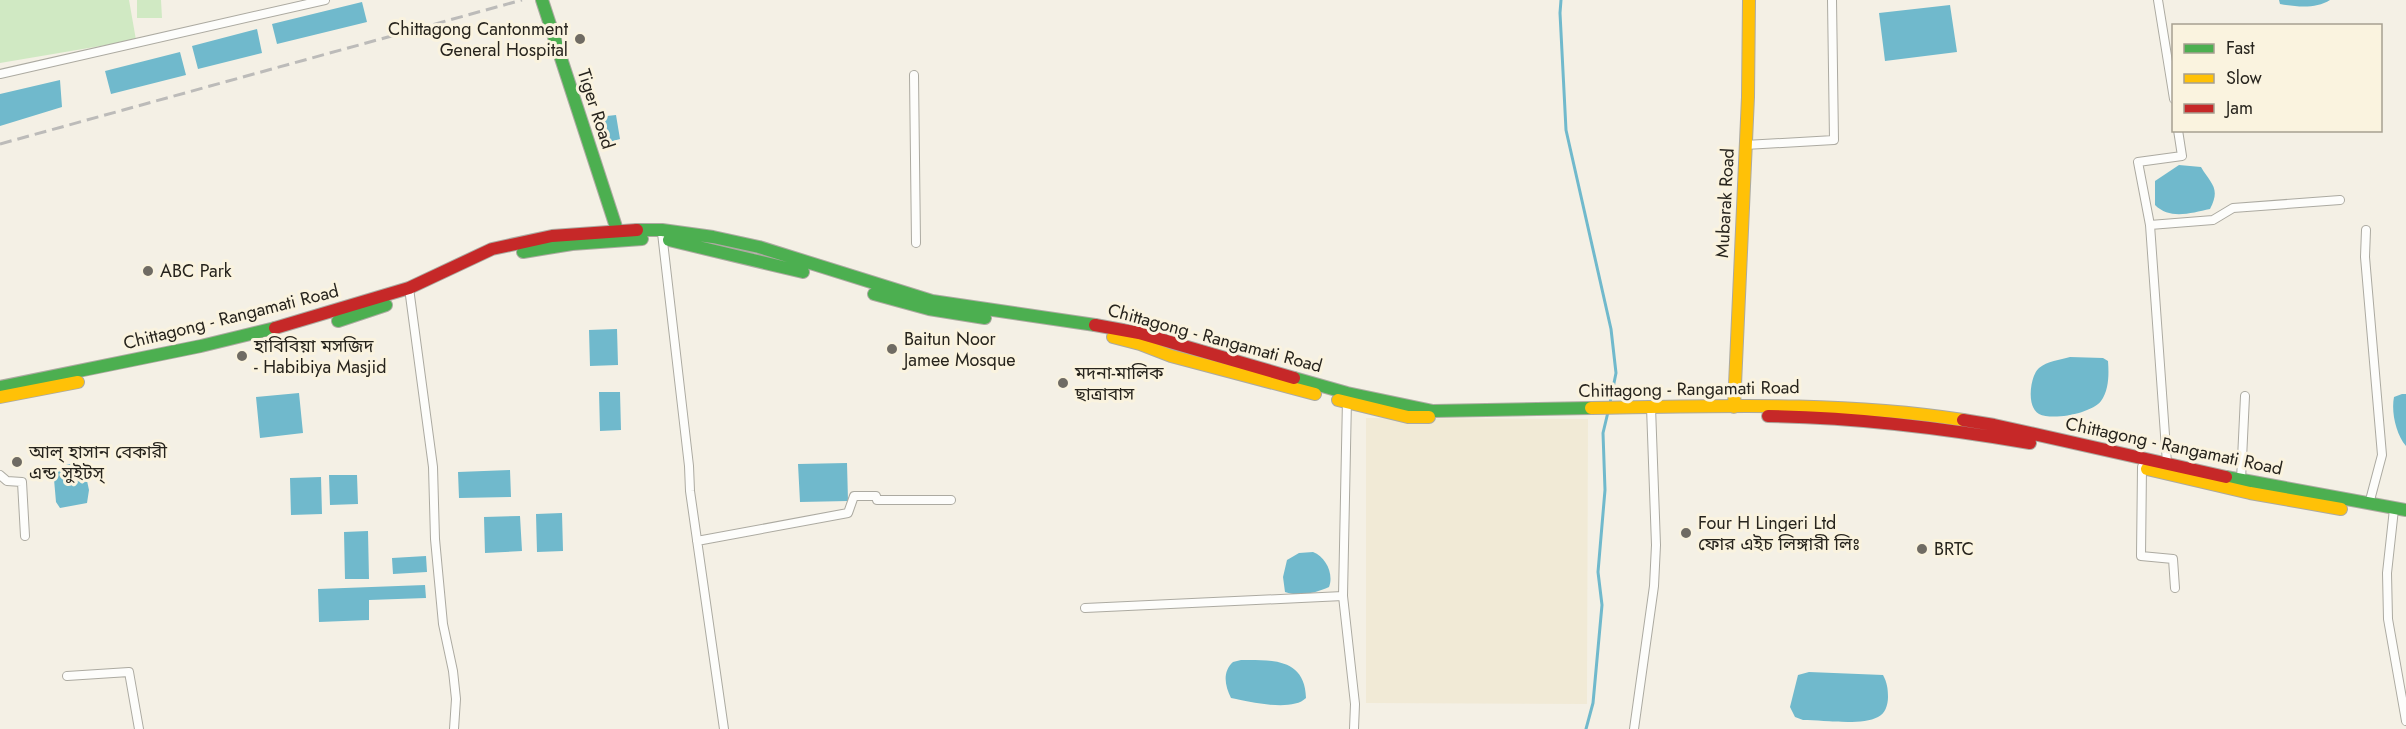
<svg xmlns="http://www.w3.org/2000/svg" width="2406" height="729" font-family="Jost,'Noto Sans Bengali',sans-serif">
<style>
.built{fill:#f1ead6}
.green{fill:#d0e9c3}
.water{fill:#70b9cc}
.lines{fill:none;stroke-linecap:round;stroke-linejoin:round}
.stream{stroke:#70b9cc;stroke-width:3}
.street-casing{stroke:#acaaa1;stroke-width:10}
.fast-casing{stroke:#acaaa1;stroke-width:14}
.slow-casing{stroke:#acaaa1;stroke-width:14}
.jam-casing{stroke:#acaaa1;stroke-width:14}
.street{stroke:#fdfdfb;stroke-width:8}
.fast{stroke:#4caf50;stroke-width:12}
.slow{stroke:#ffc107;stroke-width:12}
.jam{stroke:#c62828;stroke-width:12}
.rail{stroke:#bcbbb9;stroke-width:3;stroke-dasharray:12 6;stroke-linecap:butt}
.poi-dot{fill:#6f6b63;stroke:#faf3df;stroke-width:2}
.labels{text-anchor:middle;stroke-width:6;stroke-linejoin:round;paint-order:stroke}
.poi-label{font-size:18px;fill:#27241d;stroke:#faf3df;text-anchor:start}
.street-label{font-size:18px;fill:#27241d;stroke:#faf3df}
</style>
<rect width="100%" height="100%" fill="#f4f0e5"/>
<!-- built -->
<path class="built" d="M1366,418L1588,419L1587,704L1366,703Z"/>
<!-- green -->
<path class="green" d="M0,0H129L136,40L0,63Z
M137,0H161L162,18H137Z"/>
<!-- water -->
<path class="water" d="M2279,0H2330C2316,9 2297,7 2280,4Z
M362,2L367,22L277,44L272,24Z
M1950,5L1957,52L1885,61L1879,13Z
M257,29L262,53L198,69L192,46Z
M180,52L186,75L111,94L105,71Z
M60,80L62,107L0,126V94Z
M616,115L620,139L606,143L598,117Z
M2179,165L2201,167C2211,184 2221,188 2210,209C2191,213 2170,220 2155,205V181Z
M617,329L618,365L590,366L589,330Z
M2070,357L2103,358L2108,361C2109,374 2109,390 2101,401C2092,413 2053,421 2039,414C2026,407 2030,376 2039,368C2047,361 2060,360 2070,357Z
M599,392H620L621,430L600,431Z
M299,393L303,433L260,438L256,397Z
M2402,394H2406V446C2396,434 2391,412 2394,397Z
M75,463L84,467L89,490L87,503L60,508L56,502L53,468Z
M847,463L848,501L800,502L798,464Z
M510,470L511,497L459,498L458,472Z
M329,475H357L358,504L330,505Z
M321,477L322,514L291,515L290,478Z
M562,513L563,551L537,552L536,514Z
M520,516L522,551L485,553L484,517Z
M368,531L369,579H345L344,532Z
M1313,552C1326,557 1334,574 1329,587C1316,593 1299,597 1285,592L1283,577L1287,560L1299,553Z
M426,556L427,572L393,574L392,558Z
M425,585L426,598L369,600V620L319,622L318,589Z
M1241,660C1272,660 1305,658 1306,698C1292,712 1250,702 1231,698C1225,686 1222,672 1233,662Z
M1809,672L1883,675C1887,682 1888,689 1888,697C1888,705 1885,714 1878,717C1861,726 1823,720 1803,720L1795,717L1790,707L1798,675Z"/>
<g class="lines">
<!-- stream -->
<path class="stream" d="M1561,0L1560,13L1566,130L1611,329L1616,373L1610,403
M1586,729L1593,703L1602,605L1598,572L1605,490L1603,433L1608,412"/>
<!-- street casing -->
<g class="street-casing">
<path id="street" d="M2158,0L2174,99
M0,74L325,0
M914,75L916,243
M1745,145L1834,140L1832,0
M2150,225L2213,220L2233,208L2340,200
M2366,230L2365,257L2382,455L2369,504
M662,233L689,466L690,491L724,729
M409,288L433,467L435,539L443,624L453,671L456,699L454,729
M1347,399L1343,596L1355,704L1354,729
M2167,463L2150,225L2138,162L2182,156L2178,130
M2142,467L2141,556L2173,559L2175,588
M0,475L7,481L22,482L25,536
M2241,480L2245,396
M2394,509L2387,573L2388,619L2406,721
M697,541L848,513L854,496H876L877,500H951
M1085,608L1343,596
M67,676L129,672L139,729
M1634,729L1654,586L1656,545L1651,407"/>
</g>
<!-- fast casing -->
<g class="fast-casing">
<path id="fast" d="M542,0L617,230
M637,230H662L713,237L759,247L932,301L1095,325
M669,240L803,272
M523,252L572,244L642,239
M874,294L929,309L985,318
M338,321L386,305
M1294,378L1347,393L1433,411L1591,408
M0,387L201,346L275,328
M2226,477L2406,510"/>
</g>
<!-- slow casing -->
<g class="slow-casing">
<path id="slow" d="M1113,337L1140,344L1171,356L1315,394
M0,397L78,382
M1338,400L1408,417H1429
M1734,407L1748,97L1749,0
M1591,408C1716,406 1840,401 1963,420
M2147,469L2250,493L2341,509"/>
</g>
<!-- jam casing -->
<g class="jam-casing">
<path id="jam" d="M1095,325L1139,333L1294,378
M275,328L409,288L492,249L552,236L637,230
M1768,416C1856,417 1943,428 2030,443
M1963,420L1994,425L2226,477"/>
</g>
<!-- street -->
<use href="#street" class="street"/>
<!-- fast -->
<use href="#fast" class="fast"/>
<!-- slow -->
<use href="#slow" class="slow"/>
<!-- jam -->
<use href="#jam" class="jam"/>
<!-- rail -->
<path class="rail" d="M0,144L522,0"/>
</g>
<!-- markers -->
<g class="poi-dot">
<circle cx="580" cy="39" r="6"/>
<circle cx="148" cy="271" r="6"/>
<circle cx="892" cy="349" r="6"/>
<circle cx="242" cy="356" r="6"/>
<circle cx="1063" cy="383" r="6"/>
<circle cx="17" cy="462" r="6"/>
<circle cx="1686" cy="533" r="6"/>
<circle cx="1922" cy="549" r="6"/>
</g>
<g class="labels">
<!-- poi labels -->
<g class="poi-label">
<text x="568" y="35" text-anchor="end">Chittagong Cantonment<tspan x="568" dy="21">General Hospital</tspan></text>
<text x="160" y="277">ABC Park</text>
<text x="904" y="345">Baitun Noor<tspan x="904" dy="21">Jamee Mosque</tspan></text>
<text x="254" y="352">হাবিবিয়া মসজিদ<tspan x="254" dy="21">- Habibiya Masjid</tspan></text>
<text x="1075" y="379">মদনা-মালিক<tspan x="1075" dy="21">ছাত্রাবাস</tspan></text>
<text x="29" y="458">আল্ হাসান বেকারী<tspan x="29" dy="21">এন্ড সুইটস্</tspan></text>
<text x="1698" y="529">Four H Lingeri Ltd<tspan x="1698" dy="21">ফোর এইচ লিঙ্গারী লিঃ</tspan></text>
<text x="1934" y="555">BRTC</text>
</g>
<!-- street labels -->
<g class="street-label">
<text transform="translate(596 109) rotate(72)" y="6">Tiger Road</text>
<text transform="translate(1725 203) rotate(-87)" y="6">Mubarak Road</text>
<text transform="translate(231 317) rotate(-14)" y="6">Chittagong - Rangamati Road</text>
<text transform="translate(1215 338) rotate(15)" y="6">Chittagong - Rangamati Road</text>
<text transform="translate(1689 389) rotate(-1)" y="6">Chittagong - Rangamati Road</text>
<text transform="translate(2174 446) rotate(12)" y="6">Chittagong - Rangamati Road</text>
</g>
</g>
<!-- legend -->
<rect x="2172" y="24" width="210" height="108" fill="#faf3df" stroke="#a6a091" stroke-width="1.5"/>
<rect x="2184" y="44" width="30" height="9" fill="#4caf50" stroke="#a6a091" stroke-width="1.5"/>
<text x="2226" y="54" font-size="18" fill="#27241d">Fast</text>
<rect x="2184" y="74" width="30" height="9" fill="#ffc107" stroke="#a6a091" stroke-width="1.5"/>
<text x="2226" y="84" font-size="18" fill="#27241d">Slow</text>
<rect x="2184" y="104" width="30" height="9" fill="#c62828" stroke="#a6a091" stroke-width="1.5"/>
<text x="2226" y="114" font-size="18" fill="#27241d">Jam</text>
</svg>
